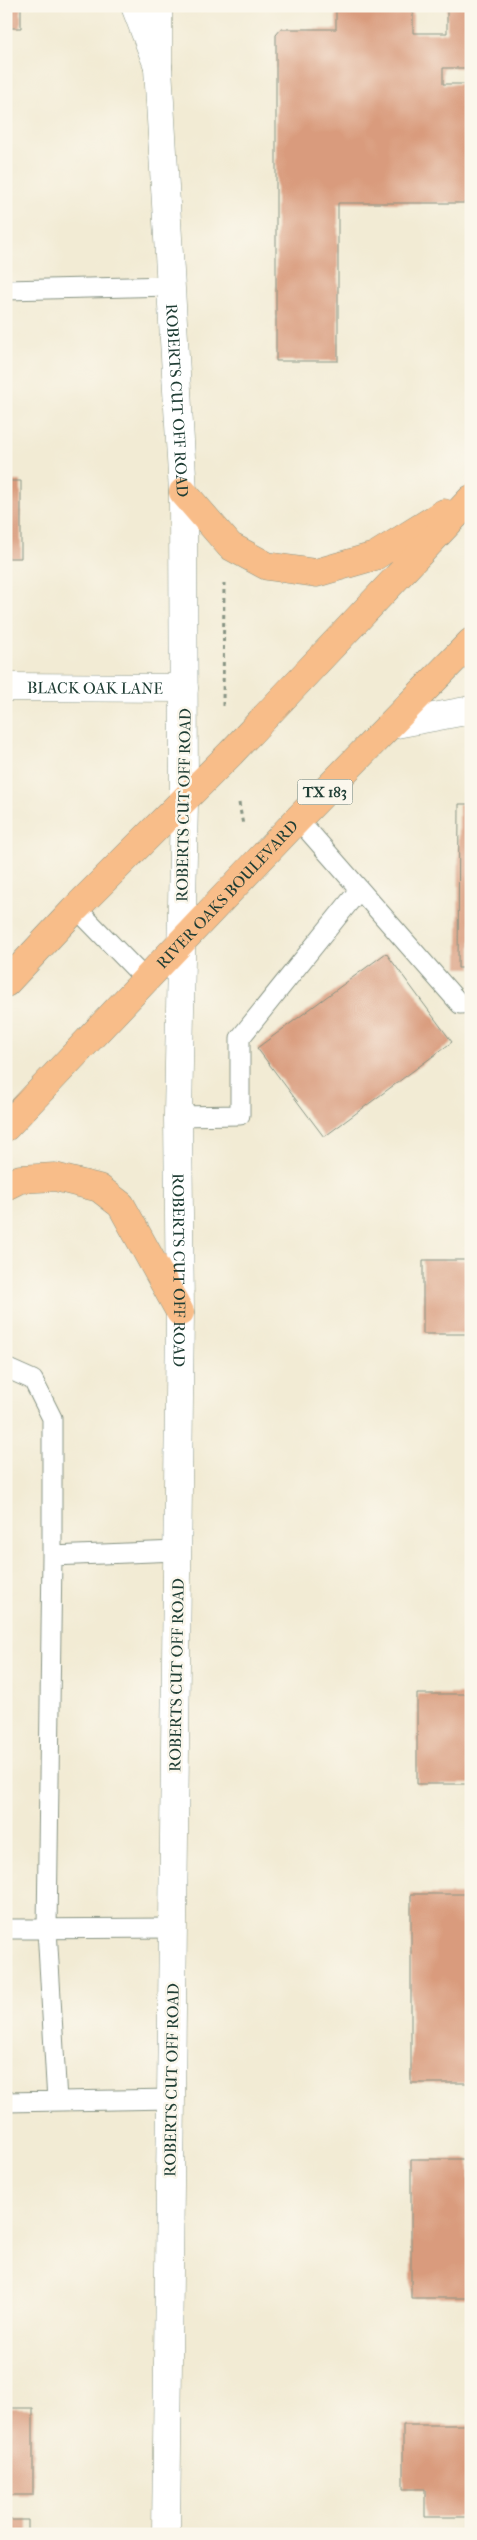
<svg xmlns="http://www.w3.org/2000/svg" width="477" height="2540" font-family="'IM FELL French Canon',serif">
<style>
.building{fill:#d99b7d}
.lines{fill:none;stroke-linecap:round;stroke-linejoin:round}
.service-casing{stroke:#889484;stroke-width:21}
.minor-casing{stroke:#889484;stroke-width:29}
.tertiary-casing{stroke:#889484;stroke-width:29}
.primary-casing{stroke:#889484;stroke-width:29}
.path{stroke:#889484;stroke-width:3;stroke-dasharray:4 4;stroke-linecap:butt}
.service{stroke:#fff;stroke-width:19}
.minor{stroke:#fff;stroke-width:28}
.tertiary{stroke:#fff;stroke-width:28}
.primary{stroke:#f8bd89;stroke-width:28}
.labels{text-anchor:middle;stroke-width:5;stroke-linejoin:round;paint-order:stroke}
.shield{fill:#fbf7ec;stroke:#61756b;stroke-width:1}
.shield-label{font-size:15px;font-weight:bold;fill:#1f3d34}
.street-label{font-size:16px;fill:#1f3d34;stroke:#fbf7ec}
</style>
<rect width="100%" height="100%" fill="#fbf7ec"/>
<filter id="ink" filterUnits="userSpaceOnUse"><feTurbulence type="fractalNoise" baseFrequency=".02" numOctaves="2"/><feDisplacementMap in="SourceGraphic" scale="10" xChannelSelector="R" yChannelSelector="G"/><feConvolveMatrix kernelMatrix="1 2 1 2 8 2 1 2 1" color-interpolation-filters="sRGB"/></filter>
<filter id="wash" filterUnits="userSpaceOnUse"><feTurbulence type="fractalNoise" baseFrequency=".0096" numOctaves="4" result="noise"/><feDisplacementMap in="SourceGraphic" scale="20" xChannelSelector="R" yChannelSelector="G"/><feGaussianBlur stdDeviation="1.12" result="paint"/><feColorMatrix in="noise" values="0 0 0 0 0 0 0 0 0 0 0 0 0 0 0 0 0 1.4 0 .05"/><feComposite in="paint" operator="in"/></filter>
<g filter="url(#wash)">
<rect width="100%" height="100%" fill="#f2ebd4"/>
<g id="blocks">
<!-- building -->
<path class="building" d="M6,6H21V28H6Z
M336,6H413V33H447V6H471V68H443V84H471V203H338V361H276V35L281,29H336Z
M6,481H21V558H6Z
M459,804H471V968H458Z
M386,953L452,1042L324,1137L257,1048Z
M423,1260H471V1334H423Z
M417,1694H471V1784H417Z
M411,1894H471V2083H411Z
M411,2159H469V2298H411Z
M6,2408H33V2495H6Z
M403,2425H471V2517H425V2489H403Z
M6,2520H28V2534H6Z"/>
</g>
</g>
<g filter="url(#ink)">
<use href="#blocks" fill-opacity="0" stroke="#889484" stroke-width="1"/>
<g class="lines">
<!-- service casing -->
<g class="service-casing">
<path id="service" d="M6,290L171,286
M298,819L460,1004L471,1003
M76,908L146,980
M178,1116L240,1115V1038L359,890
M6,1368L33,1380L52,1418V1556
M6,1929L173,1928
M57,2101L47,1929L52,1556L177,1551
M6,2102L171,2099"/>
</g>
<!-- minor casing -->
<g class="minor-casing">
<g id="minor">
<path d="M135,6L158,66"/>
<path id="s1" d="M6,687L184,688"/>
<path d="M391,725L471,710"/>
</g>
</g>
<!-- tertiary casing -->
<g class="tertiary-casing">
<g id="tertiary">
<path id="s2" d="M158,6V68L183,492L184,801L178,1116L180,1312L166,2534"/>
</g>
</g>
<!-- primary casing -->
<g class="primary-casing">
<g id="primary">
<path d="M183,492L230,546L267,566L316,573L375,556L444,513"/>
<path d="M6,983L76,908L231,753L471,499"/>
<path id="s3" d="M6,1127L298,819L471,642"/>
<path d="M6,1186L20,1179L55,1177L99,1188L121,1205L180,1312"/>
</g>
</g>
<!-- path -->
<path class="path" d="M223,706L224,583
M239,803L243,825"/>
<!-- service -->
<use href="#service" class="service"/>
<!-- minor -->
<use href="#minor" class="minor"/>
<!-- tertiary -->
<use href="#tertiary" class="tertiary"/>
<!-- primary -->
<use href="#primary" class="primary"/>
</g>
</g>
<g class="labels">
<!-- shield labels -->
<rect class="shield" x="297.5" y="779.5" width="55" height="25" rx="4"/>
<g class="shield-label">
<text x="325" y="797">TX 183</text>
</g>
<!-- street labels -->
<g class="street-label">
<text dy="6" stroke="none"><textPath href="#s2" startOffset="395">ROBERTS CUT OFF ROAD</textPath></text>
<text dy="6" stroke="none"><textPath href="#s1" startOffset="89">BLACK OAK LANE</textPath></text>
<text transform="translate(183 805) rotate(-89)" y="6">ROBERTS CUT OFF ROAD</text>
<text dy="6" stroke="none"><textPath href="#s3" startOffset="321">RIVER OAKS BOULEVARD</textPath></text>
<text dy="6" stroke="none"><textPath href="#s2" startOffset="1265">ROBERTS CUT OFF ROAD</textPath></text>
<text transform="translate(176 1675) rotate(-89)" y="6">ROBERTS CUT OFF ROAD</text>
<text transform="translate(171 2080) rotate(-89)" y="6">ROBERTS CUT OFF ROAD</text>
</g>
</g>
<!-- margin -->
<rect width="477" height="2540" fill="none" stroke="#fbf7ec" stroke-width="25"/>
</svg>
